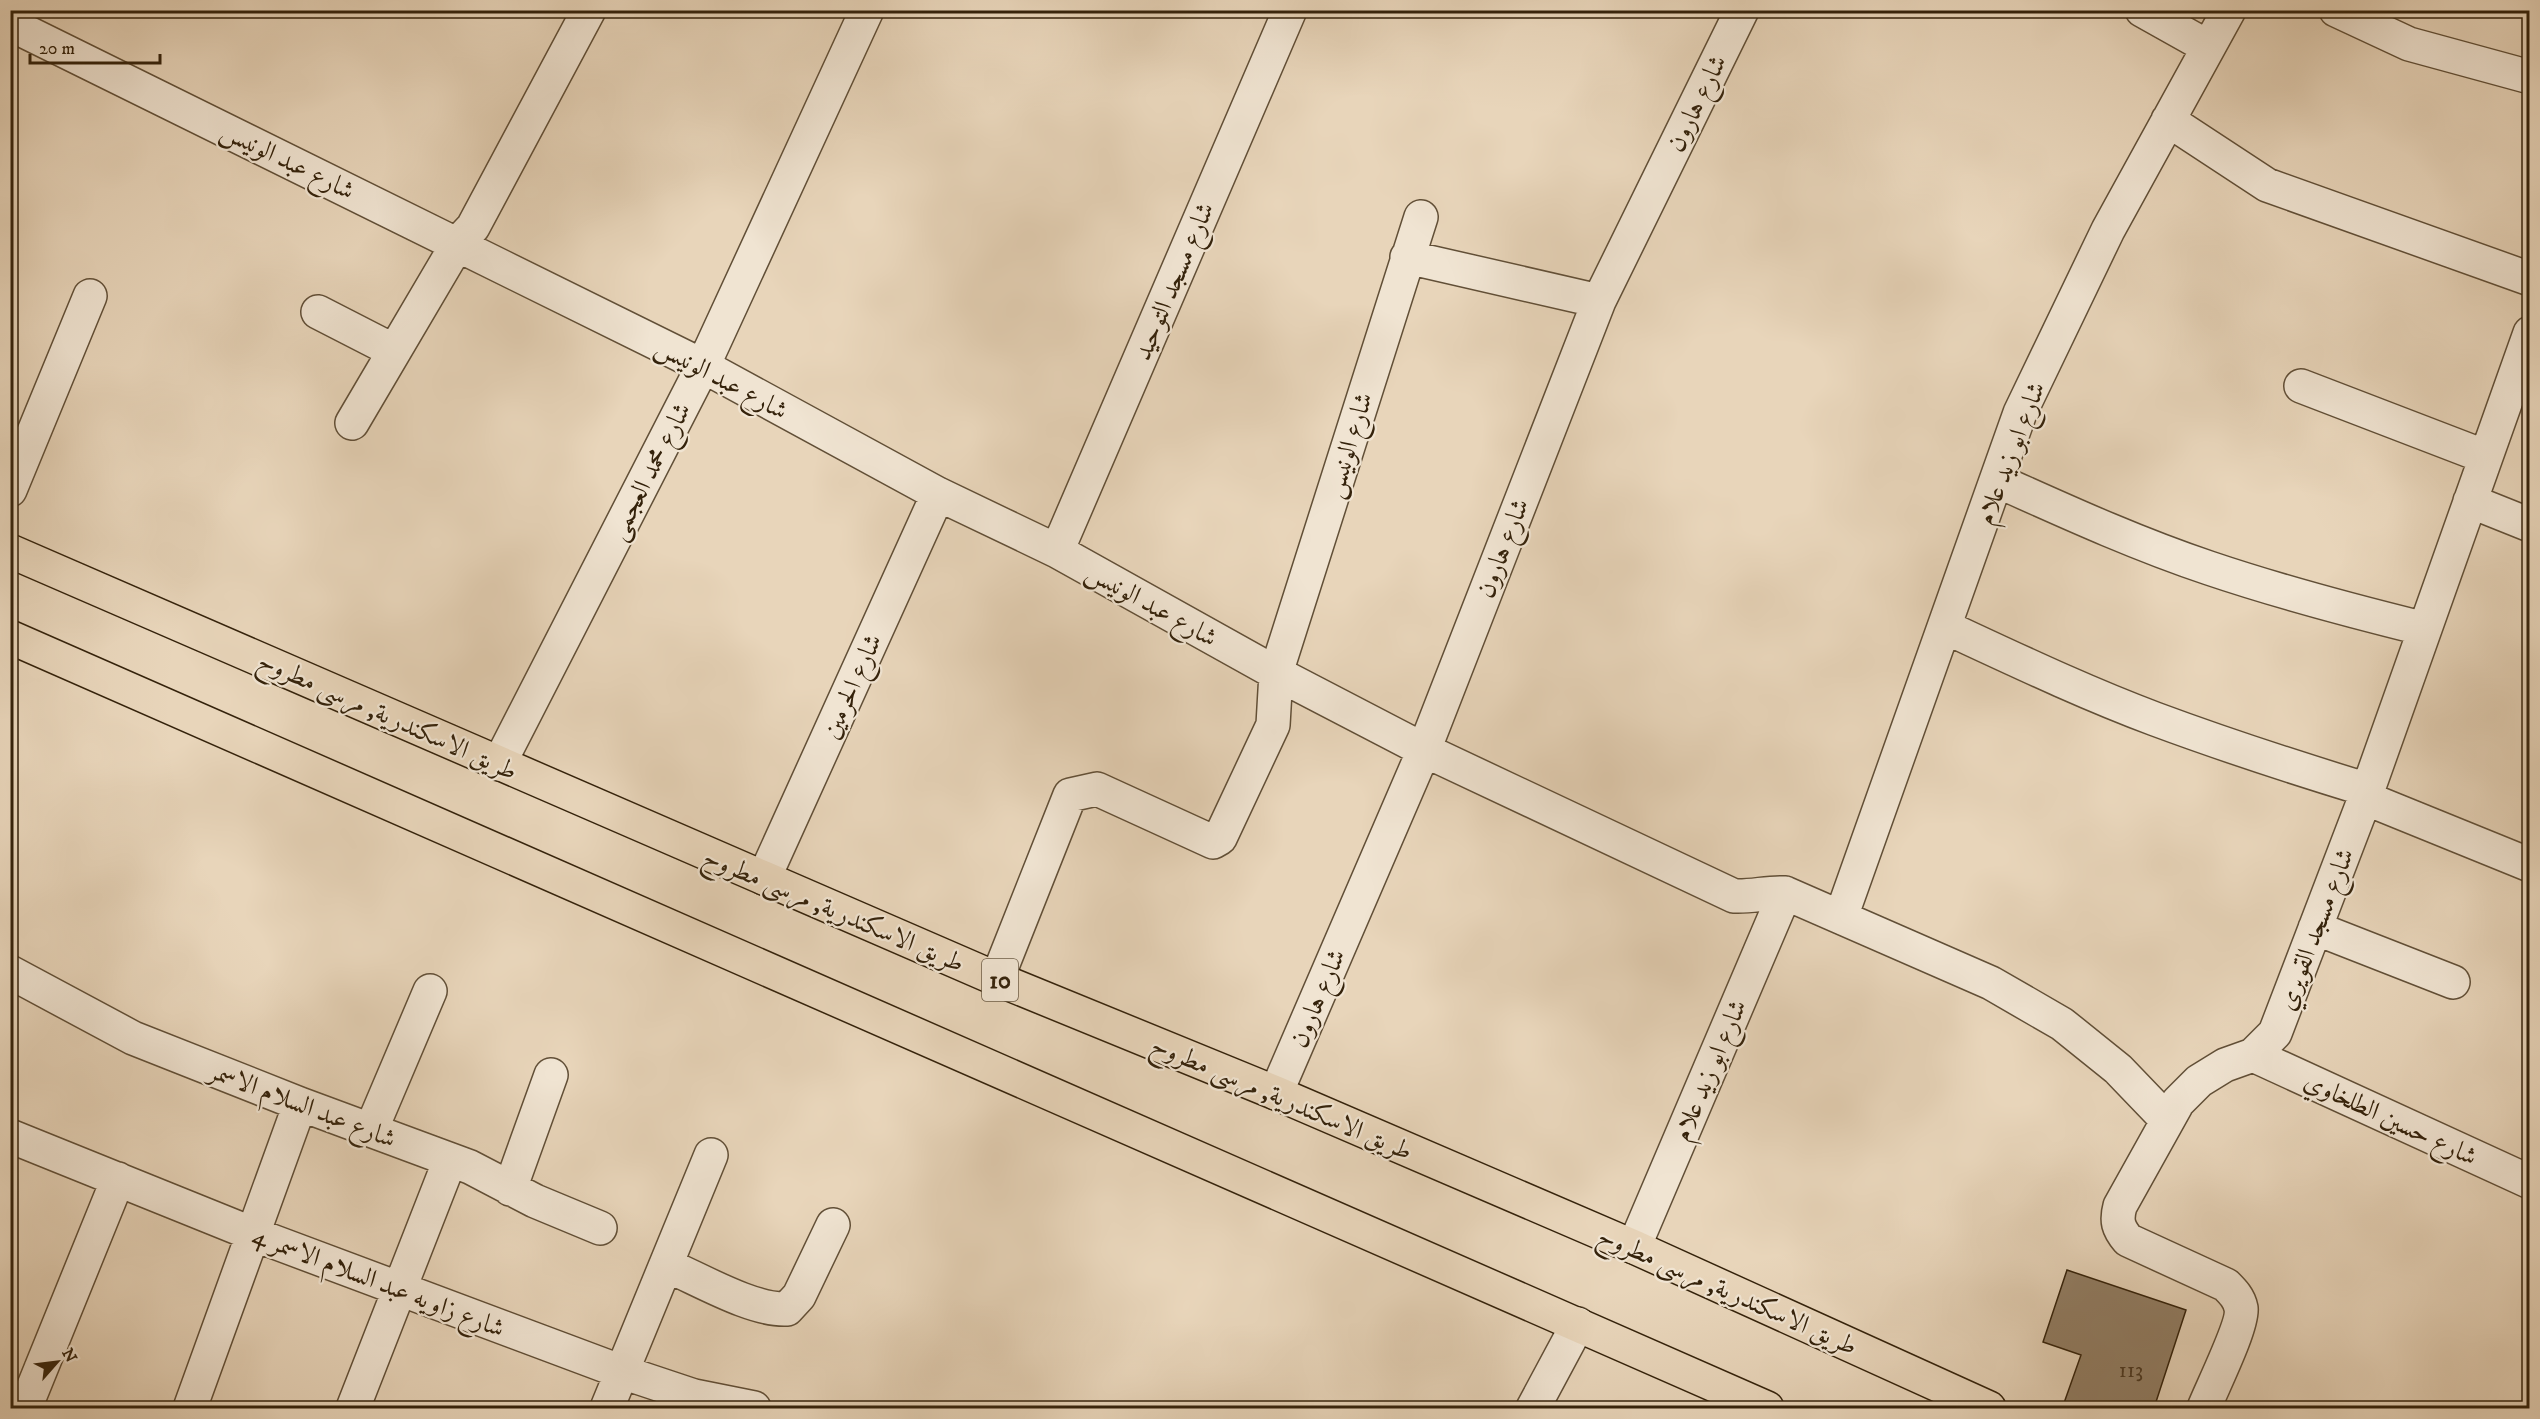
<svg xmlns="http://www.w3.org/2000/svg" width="2540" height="1419" font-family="'IM FELL DW Pica',Amiri,serif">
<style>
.building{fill:#927f66;stroke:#34220b;stroke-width:1.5}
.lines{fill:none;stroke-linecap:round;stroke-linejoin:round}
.street-casing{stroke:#614f37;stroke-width:36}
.primary-casing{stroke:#34220b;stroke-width:36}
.street{stroke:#f0e4d2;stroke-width:33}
.primary{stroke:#e8d5ba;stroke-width:33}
.labels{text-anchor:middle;stroke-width:4.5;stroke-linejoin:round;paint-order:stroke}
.number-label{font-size:22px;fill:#4c3922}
.shield{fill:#f0e4d2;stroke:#6c5c47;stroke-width:1.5}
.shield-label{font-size:24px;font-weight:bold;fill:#34220b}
.street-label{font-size:26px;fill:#34220b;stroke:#f0e4d2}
</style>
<rect width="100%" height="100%" fill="#e8d5ba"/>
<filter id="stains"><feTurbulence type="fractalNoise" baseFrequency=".00333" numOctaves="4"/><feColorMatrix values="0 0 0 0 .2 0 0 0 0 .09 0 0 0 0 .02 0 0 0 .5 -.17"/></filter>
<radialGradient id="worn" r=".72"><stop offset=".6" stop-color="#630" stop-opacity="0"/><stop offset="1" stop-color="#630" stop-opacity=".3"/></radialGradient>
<!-- building -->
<path class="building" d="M2067,1270L2186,1310L2154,1408H2081L2064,1403L2081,1355L2043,1342Z"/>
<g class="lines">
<!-- street casing -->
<g class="street-casing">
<path id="street" d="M2142,10L2208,47
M2336,10L2409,44L2530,77
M10,24L703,366L938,494L1057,551L1276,673L1424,750L1734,896C1752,897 1767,892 1785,893L1991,983L2062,1024L2118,1069L2167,1120
M2168,120L2267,185L2530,279
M1407,257L1599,301
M318,312L394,351
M2301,386L2486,457
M352,423L458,243L473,227L589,10
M1998,481C2067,512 2137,544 2209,568C2280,592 2352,611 2425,629
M10,490L90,296
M2470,501L2530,525
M1057,551L1290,10
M1945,627C2014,659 2083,692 2155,719C2225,745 2296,768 2368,790
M499,764L703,366L867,10
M2365,798L2530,865
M764,878L938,494
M1841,917L2020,413L2108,230L2229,10
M2315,928L2453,982
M10,972L133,1038L300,1104L470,1167L535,1201L600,1228
M997,979L1070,795L1097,789L1213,842L1220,838L1273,725L1276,673L1421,217
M2253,1055L2530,1182
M1276,1093L1424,750L1599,301L1742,10
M371,1130L430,991
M10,1136L253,1234L622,1372L694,1396L754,1408
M510,1189L551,1075
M1634,1247L1785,893
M666,1265C699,1279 753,1311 787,1309L799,1296L833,1225
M25,1408L118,1179
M190,1408L300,1104
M353,1408L450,1160
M607,1408L711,1155
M1533,1408L1578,1324
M2204,1408C2211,1390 2244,1324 2241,1308C2239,1298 2233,1292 2226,1285L2128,1240C2118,1228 2116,1221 2120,1206L2178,1102L2199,1081L2225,1065L2253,1055L2275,1033L2365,798L2530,333"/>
</g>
<!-- primary casing -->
<g class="primary-casing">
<path id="primary" d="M10,551L764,878L997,979L1276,1093L1634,1247L1989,1408
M10,637L1767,1408"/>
</g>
<!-- street -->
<use href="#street" class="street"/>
<!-- primary -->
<use href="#primary" class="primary"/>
</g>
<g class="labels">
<!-- number labels -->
<g class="number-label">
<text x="2131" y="1377">113</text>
</g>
<!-- shield labels -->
<rect class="shield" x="982" y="959" width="36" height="42" rx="4.5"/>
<g class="shield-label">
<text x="1000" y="988">10</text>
</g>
<!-- street labels -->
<g class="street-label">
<text transform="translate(1696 103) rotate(-64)" y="9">شارع هارون</text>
<text transform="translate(288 160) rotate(26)" y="9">شارع عبد الونيس</text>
<text transform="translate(1173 281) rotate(-67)" y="9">شارع مسجد التوحيد</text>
<text transform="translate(722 378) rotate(28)" y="9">شارع عبد الونيس</text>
<text transform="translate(1348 445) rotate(-73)" y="9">شارع الونيس</text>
<text transform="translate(2010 453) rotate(-69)" y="9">شارع ابو زيد علام</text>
<text transform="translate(649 471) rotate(-63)" y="9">شارع محمد العجمى</text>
<text transform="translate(1502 548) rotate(-69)" y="9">شارع هارون</text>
<text transform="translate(1152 604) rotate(29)" y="9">شارع عبد الونيس</text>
<text transform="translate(851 686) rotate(-66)" y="9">شارع الحرمين</text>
<text transform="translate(388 715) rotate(24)" y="9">طريق الاسكندرية, مرسى مطروح</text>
<text transform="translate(834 909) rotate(23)" y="9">طريق الاسكندرية, مرسى مطروح</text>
<text transform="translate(2315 929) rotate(-69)" y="9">شارع مسجد القويري</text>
<text transform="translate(1317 998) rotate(-67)" y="9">شارع هارون</text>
<text transform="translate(1709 1070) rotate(-67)" y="9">شارع ابو زيد علام</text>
<text transform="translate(1282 1097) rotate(23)" y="9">طريق الاسكندرية, مرسى مطروح</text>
<text transform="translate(303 1104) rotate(21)" y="9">شارع عبد السلام الاسمر</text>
<text transform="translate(2391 1118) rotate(25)" y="9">شارع حسين الطلخاوي</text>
<text transform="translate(379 1281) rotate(21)" y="9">شارع زاويه عبد السلام الاسمر 4</text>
<text transform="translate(1728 1290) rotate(24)" y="9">طريق الاسكندرية, مرسى مطروح</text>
</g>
</g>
<!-- margin -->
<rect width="2540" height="1419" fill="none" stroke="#e8d5ba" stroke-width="36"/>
<rect x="12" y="12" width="2516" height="1395" fill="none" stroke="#34220b" stroke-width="3"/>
<rect x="18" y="18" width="2504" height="1383" fill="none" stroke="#34220b" stroke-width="1.5"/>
<!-- north arrow -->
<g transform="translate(57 1362) rotate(62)" stroke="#f0e4d2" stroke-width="4.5" paint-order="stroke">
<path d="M0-4.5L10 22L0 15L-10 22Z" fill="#34220b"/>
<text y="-9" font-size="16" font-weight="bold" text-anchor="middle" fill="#34220b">N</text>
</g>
<!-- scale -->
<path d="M30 54v9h130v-9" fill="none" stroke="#34220b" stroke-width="3"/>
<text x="39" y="54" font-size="18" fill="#34220b" stroke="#f0e4d2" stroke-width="4.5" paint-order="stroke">20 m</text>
<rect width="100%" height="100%" filter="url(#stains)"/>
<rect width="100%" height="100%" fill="url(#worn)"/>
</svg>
